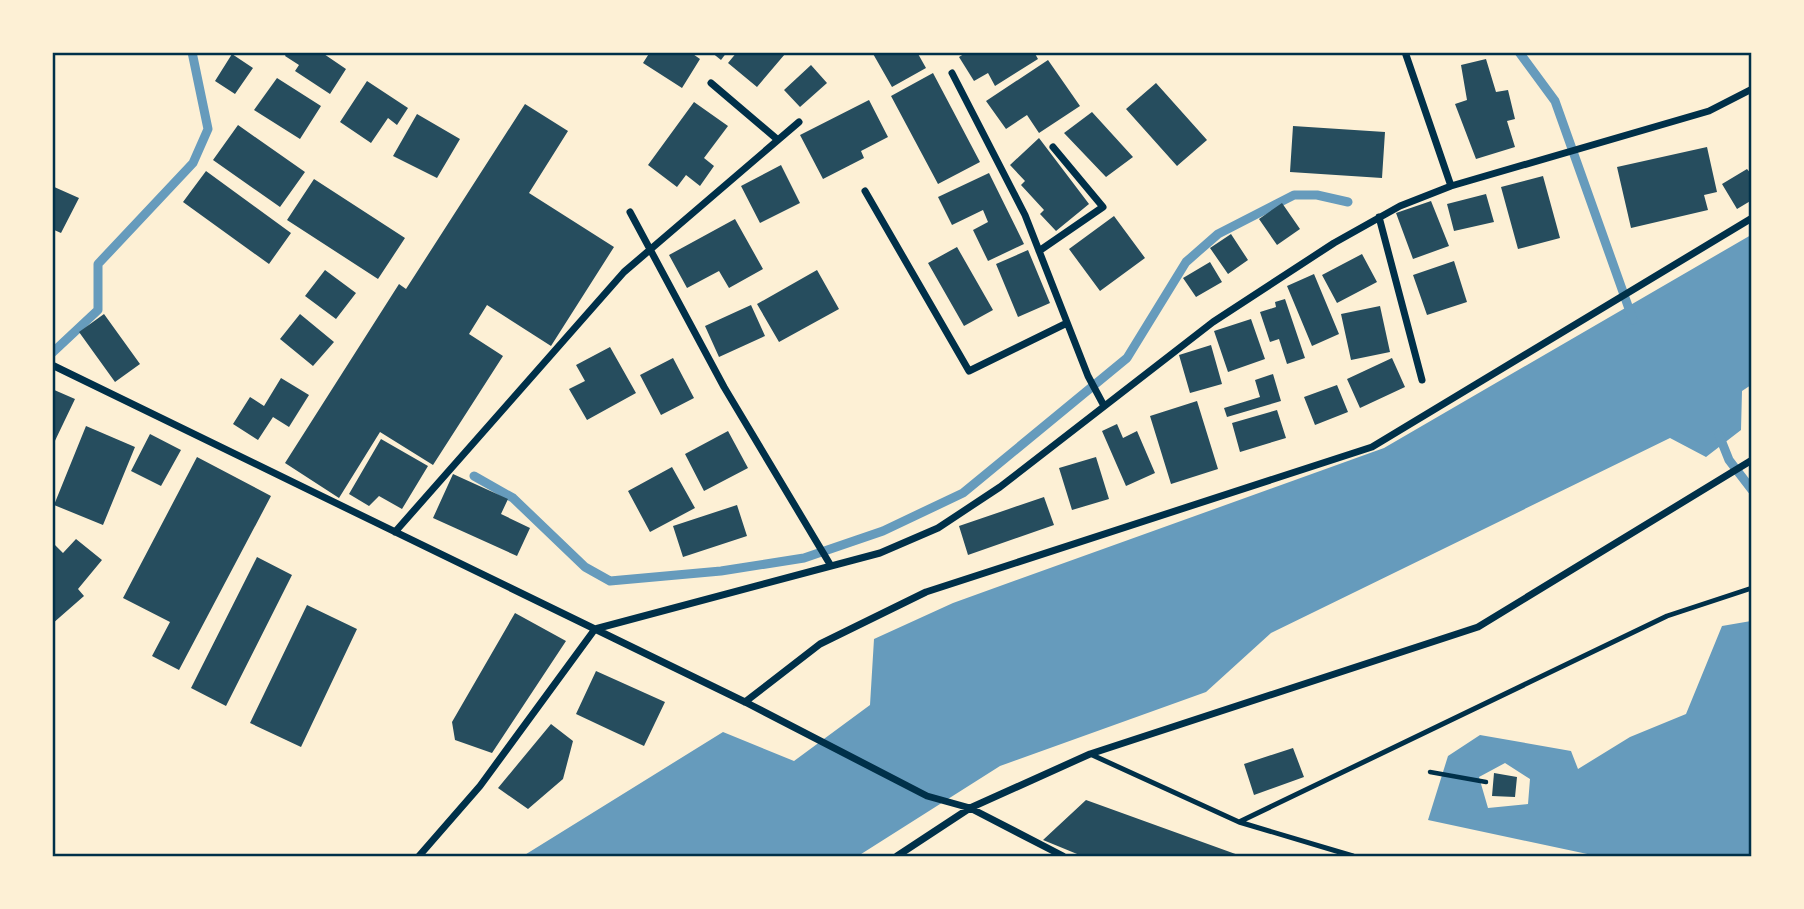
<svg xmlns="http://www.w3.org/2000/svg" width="1804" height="909" font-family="Commissioner,sans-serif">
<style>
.water{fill:#669bbc;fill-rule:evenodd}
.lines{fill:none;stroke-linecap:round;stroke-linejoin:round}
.stream{stroke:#669bbc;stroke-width:9}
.building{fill:#264d5e}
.path{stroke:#003049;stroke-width:4.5}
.service{stroke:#003049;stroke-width:5}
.minor{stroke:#003049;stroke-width:7}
.neatline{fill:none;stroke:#003049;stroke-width:2.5}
</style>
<rect width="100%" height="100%" fill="#fdf0d5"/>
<!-- water -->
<path class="water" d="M1751,235V385L1742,391L1741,430L1706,457L1670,438L1271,633L1206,692L1000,766L858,856H523L723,732L794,761L870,705L874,639L953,603L1384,448Z
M1751,621V856L1592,855L1428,820L1448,756L1480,735L1571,751L1578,769L1630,737L1686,714L1722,626ZM1505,763L1530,779L1528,804L1488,808L1479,777Z"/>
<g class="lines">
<!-- stream -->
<path class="stream" d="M1519,52L1555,101L1633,320
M52,353L98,310V264L193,163L208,129L192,52
M1719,435L1729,460L1752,490
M474,476L513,498L585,567L610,581L721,571L804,558L883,531L963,493L1127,358L1186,262L1218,234L1294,195H1317L1348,202"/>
</g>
<!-- building -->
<path class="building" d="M287,52H321L346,69L330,94L295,71L299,65L285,56Z
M650,52H690L700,59L682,88L643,63Z
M711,52H727L721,60Z
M737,52H783L785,54L757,87L728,63Z
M872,52H917L926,68L892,87Z
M967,52H1034L1038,59L995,86L988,73L974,81L959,57Z
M232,54L253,68L235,94L215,81Z
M1486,59L1496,92L1508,90L1515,119L1507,121L1515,147L1476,159L1455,104L1467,100L1461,65Z
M1048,60L1080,106L1039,133L1027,115L1006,129L986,101Z
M811,65L827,83L800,107L784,90Z
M933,73L980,162L938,184L891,96Z
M277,78L321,106L300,139L254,110Z
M367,81L408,108L397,125L388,118L371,143L340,122Z
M1156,83L1207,140L1177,166L1126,109Z
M869,100L888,137L861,151L864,158L823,179L800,135Z
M694,102L728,126L704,158L714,166L700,186L686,175L677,187L648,165Z
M525,104L568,131L529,193L614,247L551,346L487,305L469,334L503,356L433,465L380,432L339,498L285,463L399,284L406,289Z
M1092,112L1133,157L1106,177L1064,133Z
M417,114L460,139L437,178L393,156Z
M238,125L305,172L280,207L213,160Z
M1293,126L1385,132L1382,178L1290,172Z
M1039,138L1089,204L1056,231L1040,214L1044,210L1021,185L1025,181L1010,165Z
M1707,147L1717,192L1704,195L1708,210L1631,228L1617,167Z
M781,165L800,203L760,223L741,186Z
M1747,169L1752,175V200L1737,209L1722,184Z
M206,171L291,233L269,264L183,202Z
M989,173L1024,244L988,261L973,230L988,222L983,210L952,225L938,197Z
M1543,176L1560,238L1518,249L1501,187Z
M314,179L405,238L378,279L287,220Z
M52,186L79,198L61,233L52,229Z
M1486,194L1494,222L1454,231L1447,204Z
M1431,201L1449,246L1413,259L1396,213Z
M1282,203L1300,229L1277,245L1259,219Z
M1114,216L1145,258L1100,291L1069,249Z
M735,219L763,269L729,288L719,271L687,288L669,255Z
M1231,234L1248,260L1228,274L1210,248Z
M957,247L993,310L964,326L928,263Z
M1028,250L1050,303L1018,317L996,264Z
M1362,254L1377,282L1337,303L1322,275Z
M1454,261L1467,302L1427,315L1413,275Z
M1210,262L1222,282L1196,297L1183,278Z
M325,270L356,293L336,319L305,296Z
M817,270L839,309L779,342L757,304Z
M1314,274L1339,334L1312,346L1287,286Z
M1285,299L1305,358L1287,364L1279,339L1270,342L1260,312L1276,307L1275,302Z
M751,305L765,336L719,357L705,326Z
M1380,306L1390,352L1351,360L1341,314Z
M104,314L140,364L115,382L79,332Z
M300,314L334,342L313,366L280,339Z
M1251,319L1265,359L1228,372L1214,331Z
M1211,345L1222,384L1190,393L1179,355Z
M610,347L636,393L587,420L569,389L585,381L576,365Z
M673,358L694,398L661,415L640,375Z
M1392,358L1405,387L1360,408L1347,379Z
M1273,374L1281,401L1227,417L1224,408L1260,397L1255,380Z
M281,378L309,395L289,427L273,417L258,440L233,424L250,397L264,406Z
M1337,385L1348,412L1315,425L1304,397Z
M52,389L75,399L52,447Z
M1197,401L1218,469L1171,484L1150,416Z
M1277,410L1286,438L1240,452L1232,423Z
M1117,424L1123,438L1137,431L1155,473L1126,486L1102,431Z
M86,426L135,447L103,525L54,505Z
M728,431L748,468L704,491L685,454Z
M150,434L181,450L161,486L131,471Z
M381,439L428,466L402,509L379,496L369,506L349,494Z
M197,457L271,496L179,670L152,656L170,622L123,598Z
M1096,457L1109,499L1072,510L1059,468Z
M672,467L695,508L650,532L628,491Z
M453,474L508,499L501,514L530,528L517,556L433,518Z
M1044,497L1054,525L968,555L959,526Z
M737,505L747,536L683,557L673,526Z
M76,539L102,560L78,589L84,596L52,624V542L63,553Z
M257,557L292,575L226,706L191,688Z
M307,605L357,629L301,747L250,723Z
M515,613L566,641L492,753L455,740L452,722Z
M596,671L665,702L644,746L576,714Z
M551,724L573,741L563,779L528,809L498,788Z
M1293,748L1304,777L1254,795L1244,764Z
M1494,773L1517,777L1515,797L1492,796Z
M1086,800L1241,856H1082L1043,840Z"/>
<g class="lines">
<!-- path -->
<path class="path" d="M1430,772L1486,782"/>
<!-- service -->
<path class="service" d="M1090,754L1239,822L1353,856
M1239,822L1667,616L1752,588"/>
<!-- minor -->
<path class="minor" d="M1405,52L1451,186
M952,73L1025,215L1088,376L1103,404
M711,83L778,140
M865,191L969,371L1067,323
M630,212L724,387L831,566
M1379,217L1422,380
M1039,251L1103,207L1053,147
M52,365L745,702L927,796L970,808L1063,856
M395,532L624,272L799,122
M745,702L820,644L926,592L1372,447L1752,218
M419,856L480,786L595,629L880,553L938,528L1000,487L1213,322L1334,243L1400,206L1451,186L1709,111L1752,89
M897,856L970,808L1090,754L1478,627L1752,460"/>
</g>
<!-- border -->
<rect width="1804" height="909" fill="none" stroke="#fdf0d5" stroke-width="108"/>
<rect x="54" y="54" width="1696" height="801" class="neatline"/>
</svg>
